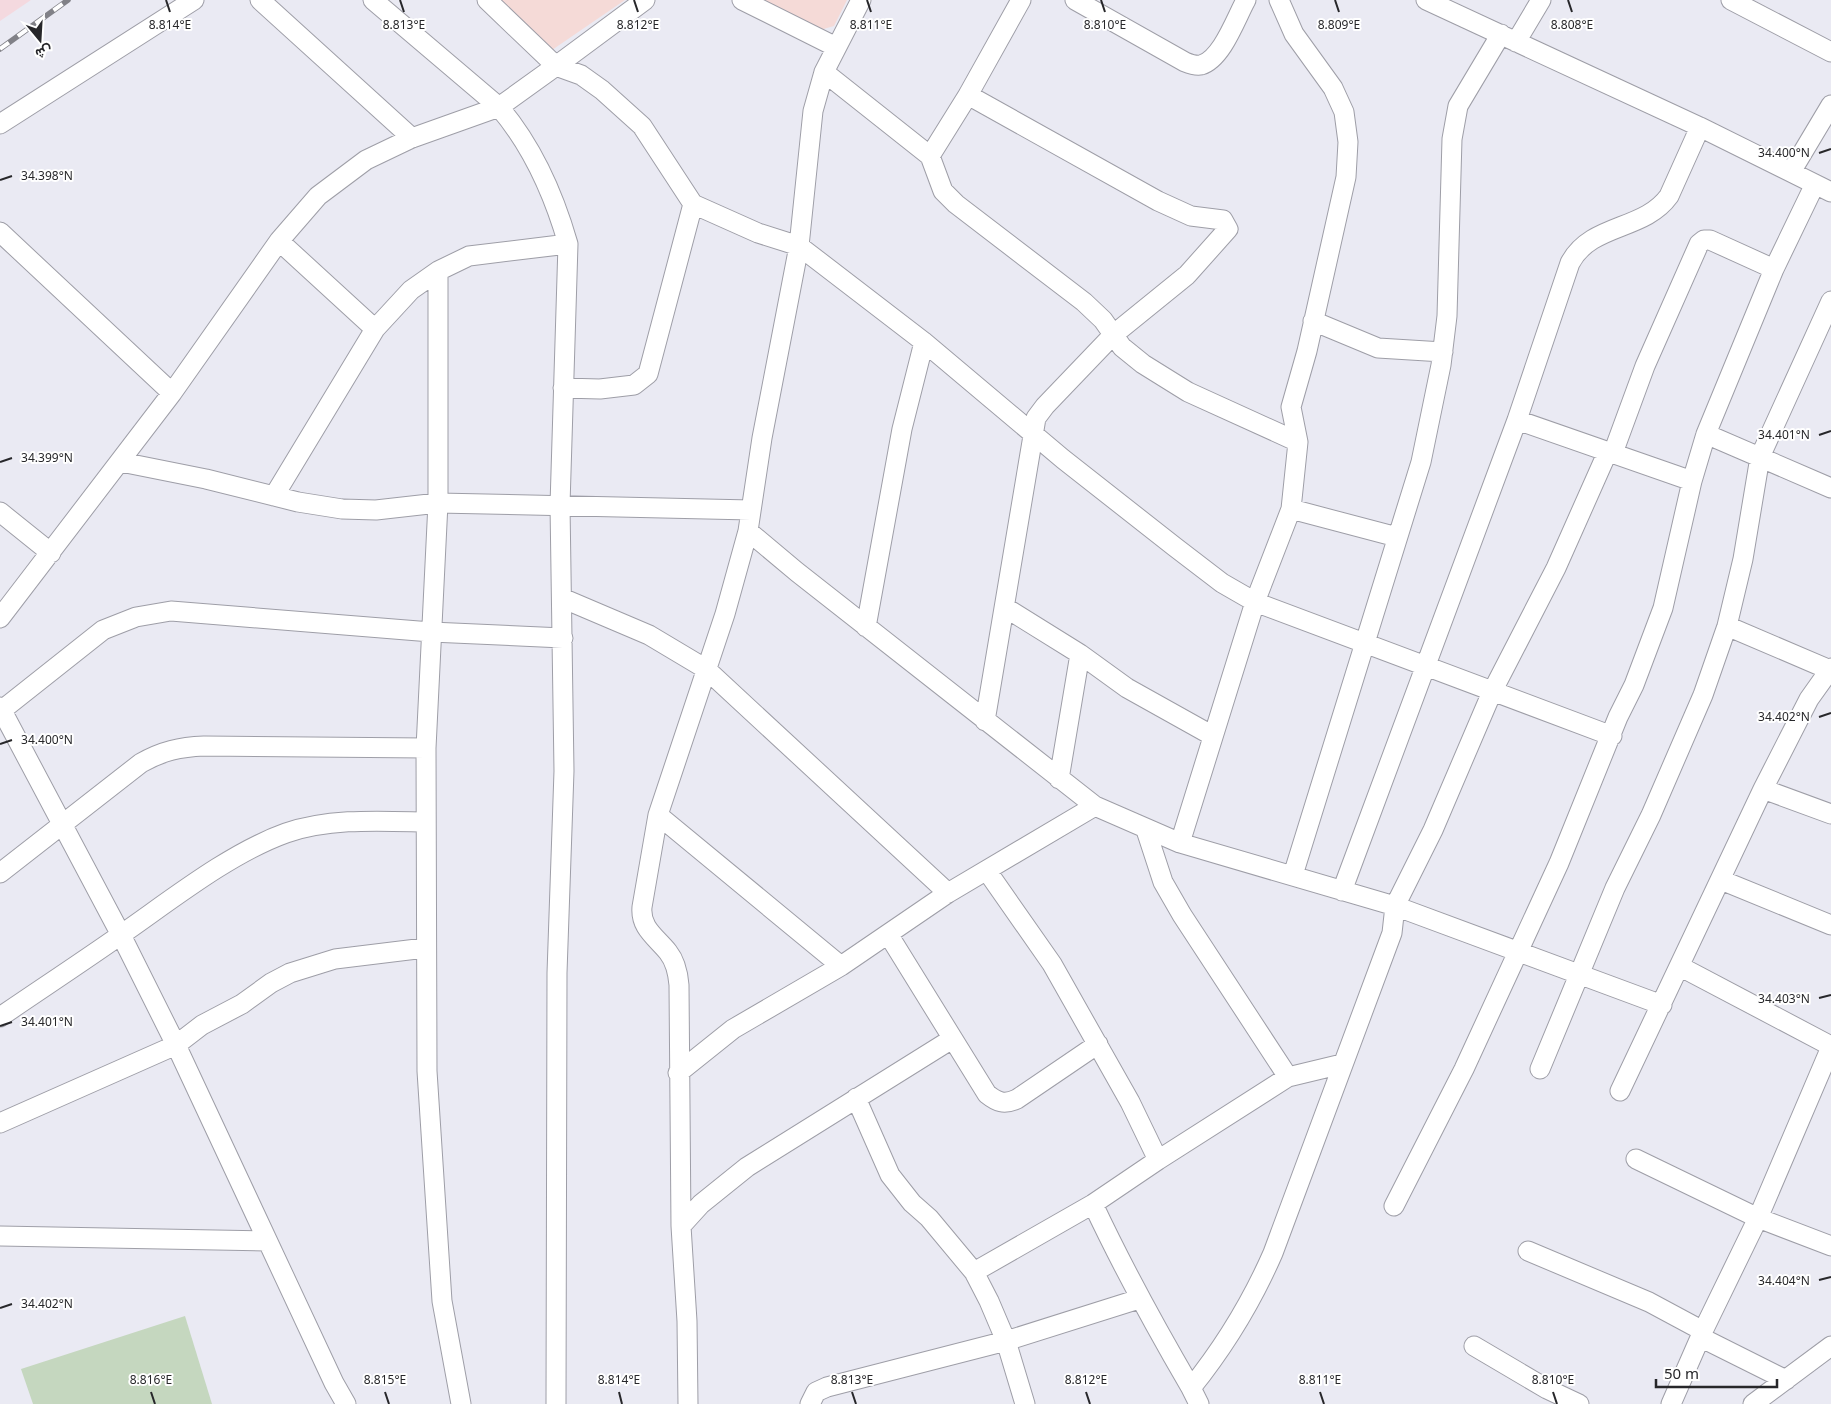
<svg xmlns="http://www.w3.org/2000/svg" width="1831" height="1404" font-family="'Noto Sans',Vazirmatn,sans-serif">
<style>
.industrial{fill:#f4d9df}
.education{fill:#f5dad7}
.green{fill:#c5d7bf}
.lines{fill:none;stroke-linecap:round;stroke-linejoin:round}
.minor-casing{stroke:#9e9ea7;stroke-width:21}
.minor{stroke:#fff;stroke-width:19}
.rail-casing{stroke:#818187;stroke-width:5.5}
.rail{stroke:#fff;stroke-width:4;stroke-dasharray:11;stroke-linecap:butt}
.ticks{fill:none;stroke:#27272a;stroke-width:2}
.ticks-label{font-size:12px;text-anchor:middle;fill:#27272a;stroke:#fff;stroke-width:4;stroke-linejoin:round;paint-order:stroke}
</style>
<rect width="100%" height="100%" fill="#eaeaf3"/>
<!-- industrial -->
<path class="industrial" d="M0,0H31L0,21Z"/>
<!-- education -->
<path class="education" d="M495,0H625L552,50Z
M760,0H847L834,26L820,30Z"/>
<!-- green -->
<path class="green" d="M185,1316L212,1404H33L21,1369Z"/>
<g class="lines">
<!-- minor casing -->
<g class="minor-casing">
<path id="minor" d="M260,0L412,138
M373,0L499,107L556,66L487,0
M742,0L836,47
M1075,0L1185,62C1190,64 1196,66 1201,65C1222,59 1236,18 1246,0
M1426,0L1700,127L1831,192
M1731,0L1831,52
M1516,42L1541,0
M556,66L581,75L602,90L642,126L693,204L758,233L799,246L924,342L1063,459L1175,547L1222,583L1255,602L1612,736
M556,66L645,0
M824,72L930,156L943,191L956,204L1084,302L1103,320L1122,347L1143,364L1188,392L1298,442
M968,95L1158,201L1191,216L1223,220L1228,229L1187,275L1113,335L1045,406L1036,418L985,721
M0,124L194,0
M930,156L968,95L1021,0
M1791,172L1831,105
M0,232L172,393
M279,241L375,329
M438,271V503L426,748L427,1071L442,1301L461,1404
M1313,321L1378,348L1443,352
M563,388L600,389L634,385L648,374L693,204
M1517,420L1692,481
M1706,434L1831,488
M1613,453L1645,366L1699,244L1704,240H1710L1774,269
M121,462L206,479L298,502L342,509L376,510L438,503L751,510
M274,496L375,329L411,290L438,271L469,256L568,244
M1291,509L1397,537
M0,512L51,553
M748,531L797,572L1095,806L1180,843L1395,906L1662,1005
M562,598L649,635L706,669L948,893
M1006,608L1080,654L1127,688L1213,736
M0,618L172,393L279,241L318,196L366,160L412,138L499,107C533,147 554,195 568,244L560,505L564,771L557,973L556,1404
M1727,626L1830,670
M866,627L902,429L924,342
M0,707L121,935L176,1045L334,1383L346,1404
M2,710L103,630L136,617L171,611L431,632L563,638
M1059,779L1080,654
M1763,789L1831,814
M658,815L841,966
M1146,830L1163,882L1182,915L1288,1077L1342,1064
M1180,843L1255,602L1291,509L1298,442L1291,407L1307,351L1346,177L1348,142L1344,112L1333,88L1294,34L1279,0
M987,871L1052,964L1130,1102L1158,1160L1093,1204C1123,1268 1156,1328 1191,1388
M0,873L141,763C162,751 180,747 204,746L426,748
M1293,875L1421,462L1441,365L1447,316L1452,139L1458,106L1501,34
M1721,880L1831,925
M1342,891L1517,420L1570,263C1591,223 1644,231 1669,196L1700,127
M888,934L987,1094C997,1102 1004,1105 1017,1099L1098,1044
M1681,967L1831,1046
M0,1017C41,989 82,962 122,934C171,900 230,853 286,833C330,818 379,821 425,822
M1540,1069L1615,888L1651,815L1703,695L1727,626L1743,559L1760,457L1831,301
M678,1073L733,1029L841,966L948,893L1095,806
M1620,1091L1763,789L1809,699L1831,668
M856,1098L890,1175L912,1203L929,1218L974,1272L989,1301L1006,1341L1025,1404
M0,1123L176,1045L202,1025L242,1004L271,983L290,973L335,959L425,948
M1636,1159L1758,1218L1831,1246
M1158,1160L1288,1077
M1394,1206L1464,1069L1559,863L1618,717L1634,685L1663,608L1692,481L1706,434L1774,269L1815,184
M681,1226L701,1204L747,1167L952,1039
M0,1236L267,1241
M1528,1251L1649,1302L1703,1331
M974,1272L1093,1204
M1700,1337L1786,1380
M1474,1346L1547,1389L1579,1404
M688,1404L687,1321L681,1226L679,985C678,973 676,962 668,952C656,937 640,928 642,907L658,815L725,614L748,531L762,438L799,246L813,111L824,72L861,0
M810,1404L816,1392L827,1387L1006,1341L1139,1299
M1199,1404L1191,1388C1224,1347 1252,1301 1273,1253L1392,933L1395,906L1433,830L1492,692L1556,568L1608,451
M1671,1404L1703,1331L1758,1218L1831,1047
M1753,1404L1831,1346"/>
</g>
<!-- minor -->
<use href="#minor" class="minor"/>
<!-- rail casing -->
<g class="rail-casing">
<path id="rail" d="M0,49L68,0"/>
</g>
<!-- rail -->
<use href="#rail" class="rail"/>
</g>
<!-- ticks -->
<path class="ticks" d="M166,0L170,12M400,0L404,12M634,0L638,12M867,0L871,12M1101,0L1105,12M1335,0L1339,12M1568,0L1572,12M1819,153L1831,149M0,180L12,176M1819,435L1831,431M0,462L12,458M1819,717L1831,713M0,744L12,740M1819,998L1831,995M0,1026L12,1022M1819,1280L1831,1277M0,1308L12,1304M151,1392L155,1404M385,1392L389,1404M619,1392L622,1404M852,1392L856,1404M1086,1392L1090,1404M1320,1392L1324,1404M1553,1392L1557,1404"/>
<g class="ticks-label">
<text x="170" y="29">8.814°E</text>
<text x="404" y="29">8.813°E</text>
<text x="638" y="29">8.812°E</text>
<text x="871" y="29">8.811°E</text>
<text x="1105" y="29">8.810°E</text>
<text x="1339" y="29">8.809°E</text>
<text x="1572" y="29">8.808°E</text>
<text x="1784" y="157">34.400°N</text>
<text x="47" y="180">34.398°N</text>
<text x="1784" y="439">34.401°N</text>
<text x="47" y="462">34.399°N</text>
<text x="1784" y="721">34.402°N</text>
<text x="47" y="744">34.400°N</text>
<text x="1784" y="1003">34.403°N</text>
<text x="47" y="1026">34.401°N</text>
<text x="1784" y="1285">34.404°N</text>
<text x="47" y="1308">34.402°N</text>
<text x="151" y="1384">8.816°E</text>
<text x="385" y="1384">8.815°E</text>
<text x="619" y="1384">8.814°E</text>
<text x="852" y="1384">8.813°E</text>
<text x="1086" y="1384">8.812°E</text>
<text x="1320" y="1384">8.811°E</text>
<text x="1553" y="1384">8.810°E</text>
</g>
<!-- north arrow -->
<g transform="translate(40 40) rotate(162)" stroke="#ffffff" stroke-width="4" paint-order="stroke">
<path d="M0-4L9 19L0 12L-9 19Z" fill="#27272a"/>
<text y="-8" font-size="14" font-weight="bold" text-anchor="middle" fill="#27272a">ش</text>
</g>
<!-- scale -->
<path d="M1656 1379v8h121v-8" fill="none" stroke="#27272a" stroke-width="2.5"/>
<text x="1664" y="1379" font-size="15" fill="#27272a" stroke="#ffffff" stroke-width="4" paint-order="stroke">50 m</text>
</svg>
